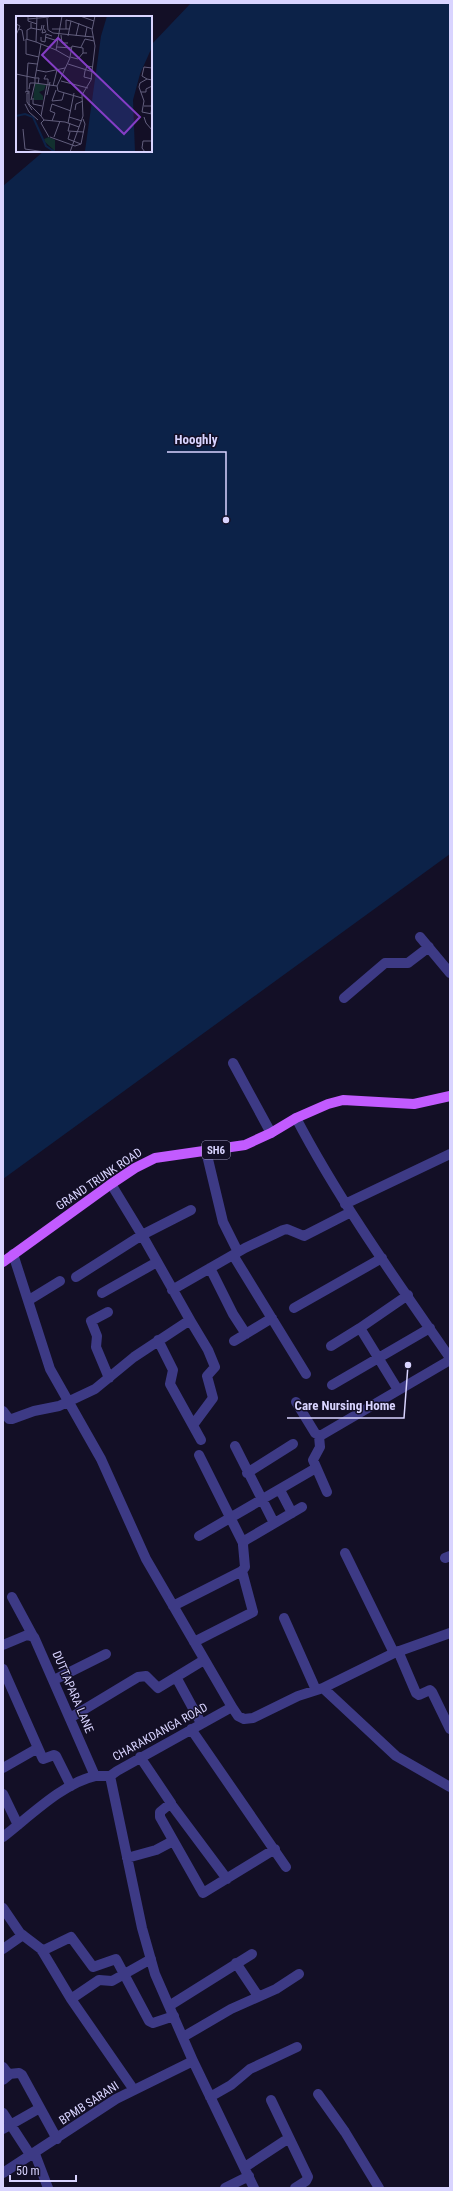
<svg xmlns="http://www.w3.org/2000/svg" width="453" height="2191" font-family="'Roboto Condensed',sans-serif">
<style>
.water{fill:#0c2248}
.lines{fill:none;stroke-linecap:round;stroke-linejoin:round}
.minor{stroke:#3d3a85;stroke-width:10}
.major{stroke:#c25bff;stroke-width:10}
.labels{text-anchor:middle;stroke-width:3;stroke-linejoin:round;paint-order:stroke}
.shield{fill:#130f26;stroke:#9e99be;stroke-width:1}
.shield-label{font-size:11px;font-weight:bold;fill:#d9d4ff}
.street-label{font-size:12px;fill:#d9d4ff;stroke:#130f26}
.inset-river{fill:none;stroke:#0c2248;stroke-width:2}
.inset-road{fill:none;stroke:#625e7d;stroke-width:1}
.view{fill:#843dc5;fill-opacity:0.15;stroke:#843dc5;stroke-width:2}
.inset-edge{fill:none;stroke:#d9d4ff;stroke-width:2}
.leader{fill:none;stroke:#d9d4ff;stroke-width:1.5}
.callout-dot{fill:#d9d4ff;stroke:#130f26;stroke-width:1.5}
.callout-label{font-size:13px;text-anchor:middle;font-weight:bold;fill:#d9d4ff;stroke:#130f26;stroke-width:3;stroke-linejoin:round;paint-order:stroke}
</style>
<rect width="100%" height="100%" fill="#130f26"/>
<!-- water -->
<path class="water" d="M191,3H450V854L3,1179V186L44,151H151V45Z"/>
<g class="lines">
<!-- minor -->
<path class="minor" d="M420,937L450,973
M344,998L385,963H408L429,947
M233,1063L271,1133
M296,1118C340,1202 396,1280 450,1358
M206,1151L223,1222L238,1252
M345,1204L450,1154
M13,1254L50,1369L101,1459L146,1559L232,1707
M233,1255L306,1374
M210,1268L233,1314L246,1334
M76,1277L142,1235L191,1210
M172,1290L245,1248L283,1230L287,1229L304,1236L351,1212
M102,1293L157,1262
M29,1300L60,1281
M294,1308L382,1258
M108,1312L91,1321L97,1336L96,1347L109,1378
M190,1320L208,1350L215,1367L207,1376L213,1398L193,1425
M360,1328L408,1295
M158,1340L173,1370L170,1384L201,1440
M234,1341L272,1318
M331,1346L360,1328L398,1390
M332,1385L430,1328
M296,1402L315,1433L320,1436L450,1360
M3,1411L9,1419H12L34,1411L59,1406L95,1389L134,1357L190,1320L142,1235L111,1184
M319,1436L320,1447L313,1460L327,1492
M235,1446L274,1523
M199,1455L243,1543
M247,1473L293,1444
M280,1490L292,1513
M199,1536L316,1468
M345,1553L394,1653
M445,1558L450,1556
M12,1597L33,1636
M173,1606L242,1571L245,1567L243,1545L244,1541L302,1507
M284,1618L316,1690
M194,1642L253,1612L242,1571
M3,1645L27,1635L34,1637L95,1776H110
M398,1651L416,1693L419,1695L430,1690L432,1692L450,1729
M3,1669L42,1757L43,1759L54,1755L56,1756L71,1786
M176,1677L201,1723
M54,1680L106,1654
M323,1688L396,1756L450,1787
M70,1718L138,1677L146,1676L158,1688L204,1660
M191,1729L286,1867
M140,1757L171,1803L160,1812V1817L203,1893L275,1849
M3,1768L38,1748
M3,1794L18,1825
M171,1804L227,1879
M3,1837C29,1817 63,1783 95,1776
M127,1858L156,1850L173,1841
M3,1908L20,1933L41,1949L71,1999L134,2090
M3,1949L23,1935
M42,1951L71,1937L93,1967L116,1959L149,2021L153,2023L174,2016
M236,1963L258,1996
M71,1999L99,1980L112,1981L151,1959
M169,2006L252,1954
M183,2037L231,2009L276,1989L299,1974
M193,2061L254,2188
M3,2067L9,2075L3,2080
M9,2074L19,2073L22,2075L57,2139
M318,2094L345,2132L379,2188
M210,2097L231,2085L250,2069L297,2047
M271,2100L308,2177L306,2181L295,2188
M3,2113L31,2156
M3,2129L40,2108
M35,2154L48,2188
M245,2167L289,2138
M3,2173L116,2099L193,2061L155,1974L142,1928L110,1776L117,1771L232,1707L238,1716L244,1719L253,1718L298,1696L323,1688L394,1653L450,1633
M225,2188L249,2176"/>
<!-- major -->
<path class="major" d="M3,1262L111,1184L135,1168L155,1158L245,1145L271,1133L296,1118L328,1104L343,1100L414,1104L450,1096"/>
</g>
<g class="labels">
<!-- shield labels -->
<rect class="shield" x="202" y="1141" width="28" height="18" rx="3"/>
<g class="shield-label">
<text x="216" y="1154">SH6</text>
</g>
<!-- street labels -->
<g class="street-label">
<text transform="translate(99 1179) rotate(-34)" y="4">GRAND TRUNK ROAD</text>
<text transform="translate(73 1692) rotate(67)" y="4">DUTTAPARA LANE</text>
<text transform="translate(160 1732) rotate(-29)" y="4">CHARAKDANGA ROAD</text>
<text transform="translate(89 2103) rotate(-33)" y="4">BPMB SARANI</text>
</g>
</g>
<!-- overview -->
<g transform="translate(16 16)">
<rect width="136" height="136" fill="#130f26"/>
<path d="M19,67L30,69L28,74L23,76L27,80V84H17ZM33,121L39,124V135L29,126L28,123Z" fill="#12302f"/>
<path d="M91,0H136V31L124,58L117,84L119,136L69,135L85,20Z" fill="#0c2248"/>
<path class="inset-river" d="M0,100L9,98L17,101L30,130L39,136"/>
<path class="inset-road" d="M21,0L20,26L40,34M64,0L78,5M12,1V5L21,8M31,2L32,14L37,17L77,21M12,3L33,1M55,5L71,11M15,7V12L25,14L26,9M0,8L4,10L0,19M28,9L26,17L30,16L28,13M3,13L6,14L8,25M36,13H50M45,19L46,27H52M52,20L55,5L50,4V13H53M60,20L63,7M25,21V25L29,26L30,18L36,20M29,21L42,25M69,21L71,11L76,13M11,23V14L15,12M20,26L10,23V38L23,41M41,31L56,32M65,31L69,23L78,25M54,41L56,30L67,32V37M54,41L62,43L67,37H71M52,48L77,56M20,54L30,56L49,52M0,58L19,62V67L41,70L42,75L66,82M30,59L28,63H32V69M11,60L12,47L21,48M11,60V75M76,63L68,61L69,55L71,50L77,51M131,63L126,60L128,51L136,52M136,64L131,63L124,67L123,71L128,85L126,96L136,98M45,65L72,72M22,68L23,62H19L25,28M37,70L41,54M41,70L54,42L40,34L46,0M13,73L14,67H19L15,84M40,74L36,85L46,84L48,77M9,76L13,75V88L25,100M125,76H130V73L136,70M13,77H11V86L16,94M31,79L34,66M17,82V88L26,90M9,88L13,96L22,104M128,90H136L135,97M59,94L60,88L67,85M53,101L66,105M128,101L130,107L136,114M28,104L49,106L63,111M28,104L25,100L31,69M28,104L25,107L33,121M36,105L39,97L34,95L36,88L55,95M52,107L58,77M54,107L52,115L68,116M7,113L9,133L29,136M54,116L52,123L65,128L69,108L67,103M34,121L59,130L65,128M38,121L44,105M54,136L67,100L66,79L75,64L79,30L76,14L79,0M129,136L126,132L127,125H136"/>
<path class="view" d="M42,22L124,101L108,118L26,39Z"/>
<rect width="136" height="136" class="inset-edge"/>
</g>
<!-- callouts -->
<path class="leader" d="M226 520L226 452H167M408 1365L404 1418H287"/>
<g class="callout-dot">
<circle cx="226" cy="520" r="4"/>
<circle cx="408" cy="1365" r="4"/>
</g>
<g class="callout-label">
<text x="196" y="444">Hooghly</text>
<text x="345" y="1410">Care Nursing Home</text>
</g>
<!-- border -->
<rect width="453" height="2191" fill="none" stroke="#d9d4ff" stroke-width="8"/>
<!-- scale -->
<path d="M10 2175v6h66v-6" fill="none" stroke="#d9d4ff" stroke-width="2"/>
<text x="16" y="2175" font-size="12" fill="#d9d4ff" stroke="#130f26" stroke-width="3" paint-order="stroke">50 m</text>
</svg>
